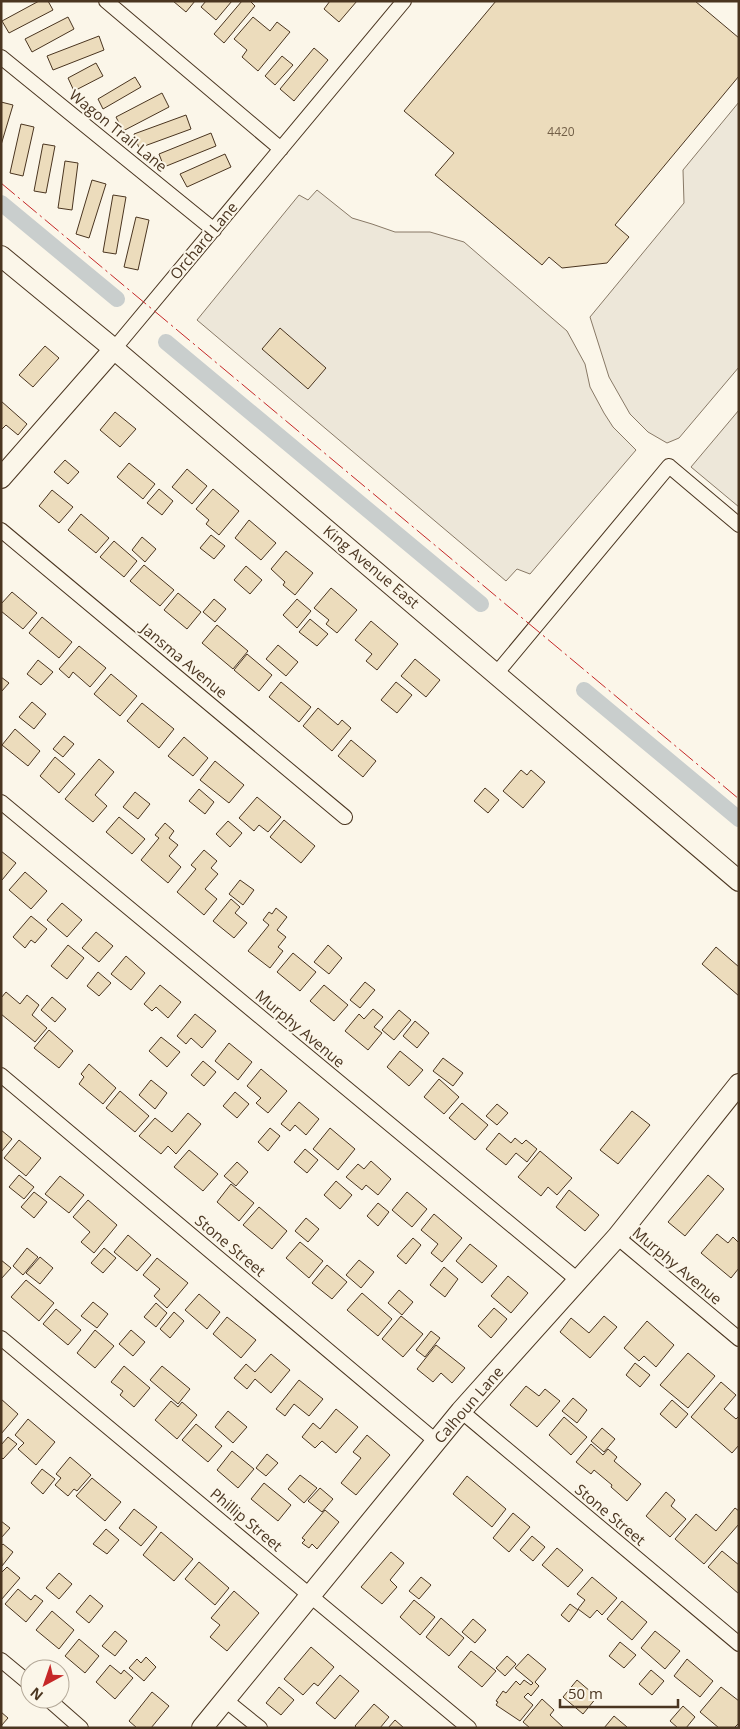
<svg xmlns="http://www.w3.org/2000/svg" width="740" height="1729" font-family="'Open Sans',sans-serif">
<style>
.parking{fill:#ede7d9;stroke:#887966}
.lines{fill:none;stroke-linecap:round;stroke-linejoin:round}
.canal{stroke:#c9cecd;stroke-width:16}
.building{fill:#ecdcbc;stroke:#4a3520}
.street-casing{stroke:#4a3520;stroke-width:16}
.secondary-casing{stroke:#4a3520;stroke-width:22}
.street{stroke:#fbf6e9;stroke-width:14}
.secondary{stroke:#fbf6e9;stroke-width:20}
.power{stroke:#c62828;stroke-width:1;stroke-dasharray:18 4 2.5 4;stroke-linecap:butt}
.labels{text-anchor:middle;stroke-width:4;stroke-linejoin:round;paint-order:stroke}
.number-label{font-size:12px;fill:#725f47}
.street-label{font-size:15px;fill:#4a3520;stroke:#fbf6e9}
</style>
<rect width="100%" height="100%" fill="#fbf6e9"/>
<!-- parking -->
<path class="parking" d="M739,102V367L679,438L667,443L648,432L630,414L609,377L590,317L684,203L683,170Z
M317,190L352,218L372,224L395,232H430L464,242L567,331L585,364L590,387L604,413L613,427L636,450L530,574L517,569L506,581L197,320L299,195L308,200Z
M739,410V507L691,467Z"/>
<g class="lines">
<!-- canal -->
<path class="canal" d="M1,203L117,299
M166,342L481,604
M584,690L739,819"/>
</g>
<!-- building -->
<path class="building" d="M39,1H48L53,10L9,33L2,21Z
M173,1H195L186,12Z
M206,1H232L216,20L201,7Z
M242,1H250L255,6L224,43L214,34Z
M330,1H357L339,22L324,9Z
M496,1H695L739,38V76L615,225L629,237L607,263L562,268L549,257L542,265L435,175L454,153L404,111Z
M68,17L74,29L32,52L25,39Z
M253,17L270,31L277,22L290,32L258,71L242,57L247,50L234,39Z
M99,36L104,50L53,70L47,56Z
M314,48L328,60L294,101L280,89Z
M282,56L293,65L275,85L265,76Z
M96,63L103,76L74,91L68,78Z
M135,77L141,87L103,109L98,99Z
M162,93L169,107L123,131L116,117Z
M1,102L13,105L1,145Z
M186,115L191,129L139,148L134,134Z
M21,124L34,127L23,176L10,173Z
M211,133L216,146L164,167L159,154Z
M43,144L55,146L46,193L34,191Z
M225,154L231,167L187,187L180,174Z
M65,161L78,163L72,210L58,208Z
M92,180L106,184L89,238L76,234Z
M113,195L126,197L116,254L103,252Z
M136,217L149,220L138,270L124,267Z
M280,328L326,368L308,389L262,349Z
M45,346L59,358L33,387L19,375Z
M1,401L27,424L18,435L6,425L1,430Z
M115,412L136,429L120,447L100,430Z
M65,460L79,472L68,484L54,472Z
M129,463L155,484L143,499L117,477Z
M187,469L207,486L192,504L172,487Z
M159,489L173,501L162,515L147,503Z
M213,489L239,511L219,535L206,524L209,520L196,509Z
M52,490L73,507L59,523L39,506Z
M81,514L109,538L96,553L68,530Z
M249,520L276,543L261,560L235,538Z
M211,535L225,546L214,559L200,548Z
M142,537L156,549L145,562L132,550Z
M114,541L137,561L124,577L100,557Z
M286,551L313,573L295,595L283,585L285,582L271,569Z
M144,565L174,590L160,606L130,581Z
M246,566L262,580L250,594L234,580Z
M331,588L357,610L337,633L326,624L329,620L314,608Z
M12,592L37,613L23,629L1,611V604Z
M178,593L201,612L187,629L164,610Z
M214,599L226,609L215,622L203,612Z
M297,599L311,611L297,628L283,615Z
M42,617L72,642L59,658L29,633Z
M310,619L328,634L317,646L299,632Z
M371,621L398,644L377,670L366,661L372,654L355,640Z
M217,625L248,651L233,669L202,643Z
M278,645L298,662L286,676L266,659Z
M79,646L106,668L90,687L73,672L69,678L59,669Z
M247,654L272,675L259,691L234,670Z
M415,659L440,680L426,697L401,676Z
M38,660L53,672L41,685L27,674Z
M111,674L137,696L120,716L94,694Z
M1,677L9,683L1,692Z
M281,682L311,707L299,722L269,697Z
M396,682L412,695L397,713L381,700Z
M32,702L46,714L34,729L19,717Z
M142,703L174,729L159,748L127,721Z
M318,708L338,725L342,720L351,728L332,751L303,726Z
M15,729L40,751L28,766L2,745Z
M64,736L74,744L63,757L53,749Z
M184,737L208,758L193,776L168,756Z
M351,740L376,761L363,777L338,756Z
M55,757L75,774L59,793L40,776Z
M99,759L114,772L95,795L107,806L93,822L65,799Z
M215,761L244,785L229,803L200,780Z
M521,770L527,775L531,770L545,782L523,808L503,791Z
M485,788L499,800L488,813L474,801Z
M199,789L214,802L205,814L189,801Z
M135,792L150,804L138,819L123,807Z
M257,797L281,817L268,832L259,825L254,831L239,818Z
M119,817L145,839L132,854L106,832Z
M284,820L315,846L301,863L270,837Z
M228,821L242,833L230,847L216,834Z
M165,823L174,831L169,838L178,845L169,856L181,867L168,883L141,860L159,838L155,835Z
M204,850L217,861L211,868L218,874L205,889L217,899L204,915L177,892L196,869L191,865Z
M1,851L16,863L2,880L1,879Z
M25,872L47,891L31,909L9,890Z
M240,880L254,890L243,905L229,894Z
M231,899L240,907L235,913L247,923L234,938L213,921Z
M62,903L82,920L67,937L47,920Z
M276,908L287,917L277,930L286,937L278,947L283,951L270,968L248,951L269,925L263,920L269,912L272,914Z
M31,916L47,929L35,943L31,940L25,948L13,937Z
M96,932L113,946L99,962L82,948Z
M68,945L84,958L67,979L51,966Z
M328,945L342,958L329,974L314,962Z
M716,947L739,967V996L702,964Z
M293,953L316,972L300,991L277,972Z
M126,956L145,973L131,990L111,974Z
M98,972L111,983L99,996L87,986Z
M365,982L375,990L360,1008L350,1000Z
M160,985L181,1002L168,1018L156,1007L152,1011L144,1004Z
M324,985L348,1005L334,1021L310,1001Z
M6,992L20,1004L27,995L39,1005L32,1015L47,1028L35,1042L1,1014V998Z
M52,997L66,1009L55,1022L41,1010Z
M373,1009L383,1017L374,1027L382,1033L368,1050L345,1031L359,1014L364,1019Z
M399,1010L411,1020L394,1040L382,1030Z
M195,1014L216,1031L202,1048L191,1038L186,1044L177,1036Z
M415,1021L429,1033L417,1048L403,1036Z
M49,1030L73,1051L59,1068L34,1048Z
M161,1037L180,1052L167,1067L149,1051Z
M229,1043L252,1062L238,1080L215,1061Z
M400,1051L423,1070L409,1086L387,1067Z
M443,1058L463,1073L453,1086L433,1071Z
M203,1061L216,1072L204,1086L191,1075Z
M89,1064L116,1088L103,1104L79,1084L84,1077L81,1074Z
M261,1069L287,1091L268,1113L256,1103L261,1098L247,1086Z
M439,1079L459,1097L444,1114L424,1097Z
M151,1080L167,1093L155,1109L139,1095Z
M120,1091L149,1116L135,1132L106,1108Z
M235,1092L249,1104L237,1118L223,1106Z
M299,1102L319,1119L306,1135L295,1125L290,1131L281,1124Z
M462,1103L488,1125L475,1140L449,1118Z
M497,1104L508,1113L497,1125L486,1116Z
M632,1111L650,1125L618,1164L600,1150Z
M188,1113L201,1124L176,1154L168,1146L161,1154L139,1136L155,1118L172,1132Z
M270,1128L280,1136L268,1151L258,1142Z
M330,1128L355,1149L338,1170L313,1149Z
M1,1130L12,1139L1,1152Z
M499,1133L511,1143L515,1138L522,1144L526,1140L537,1149L527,1162L516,1153L506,1165L486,1149Z
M19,1140L41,1158L26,1176L4,1158Z
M305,1149L318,1160L307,1173L294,1162Z
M189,1150L218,1174L203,1191L174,1167Z
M540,1151L572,1178L557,1195L548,1187L541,1196L518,1177Z
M371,1161L391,1179L378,1195L366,1185L362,1190L346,1177L358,1164L364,1169Z
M237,1162L248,1172L236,1186L224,1176Z
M19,1175L34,1187L24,1199L9,1187Z
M708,1175L724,1189L685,1236L668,1222Z
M60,1176L84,1195L69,1213L45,1194Z
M336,1181L352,1195L340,1209L324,1195Z
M231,1184L254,1203L239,1221L217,1202Z
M569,1190L599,1215L585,1231L556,1207Z
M34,1192L47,1202L34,1218L21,1207Z
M407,1192L427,1209L412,1227L392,1210Z
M88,1200L117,1225L94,1253L81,1242L90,1232L73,1217Z
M378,1203L389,1212L378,1226L367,1216Z
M259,1207L287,1231L272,1249L243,1225Z
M434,1214L462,1238L442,1262L431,1253L438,1244L421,1230Z
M306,1218L319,1229L308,1242L295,1231Z
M717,1234L728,1243L733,1237L739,1243V1268L731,1278L701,1253Z
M128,1235L151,1255L137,1271L114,1252Z
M413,1238L421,1245L406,1264L397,1256Z
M300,1242L323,1261L309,1278L286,1258Z
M470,1244L497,1266L482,1283L456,1261Z
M27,1248L38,1257L23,1275L13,1266Z
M104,1248L116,1258L103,1273L91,1263Z
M40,1257L53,1268L40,1284L26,1273Z
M157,1258L188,1283L167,1308L154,1296L160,1289L143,1275Z
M1,1260L11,1268L1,1279Z
M359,1260L374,1272L361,1288L346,1275Z
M327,1265L347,1282L332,1299L312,1283Z
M444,1267L458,1279L445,1297L430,1285Z
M508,1276L528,1293L511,1313L491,1296Z
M26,1280L54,1303L39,1321L11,1297Z
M399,1290L413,1302L402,1315L388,1303Z
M362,1293L392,1319L378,1336L347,1310Z
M199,1294L220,1312L207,1329L185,1310Z
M93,1302L108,1314L97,1328L81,1316Z
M156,1303L167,1313L156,1327L144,1317Z
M494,1308L507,1319L491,1338L478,1326Z
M56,1309L81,1330L68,1345L43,1324Z
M174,1312L184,1321L170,1338L160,1329Z
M401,1316L423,1334L403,1357L382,1339Z
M604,1316L617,1327L590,1358L560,1332L571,1318L589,1333Z
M227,1317L256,1340L241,1358L213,1334Z
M647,1321L674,1345L656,1367L644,1356L639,1361L624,1348Z
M95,1330L114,1346L95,1368L77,1353Z
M131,1330L145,1342L133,1356L119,1344Z
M431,1331L440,1338L425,1357L416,1350Z
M436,1345L465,1368L452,1383L441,1373L433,1382L417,1369Z
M688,1353L715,1376L688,1408L660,1385Z
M271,1354L290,1370L271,1393L255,1379L247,1389L234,1378L246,1364L255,1372Z
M635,1363L650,1375L640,1387L626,1375Z
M124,1366L150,1388L134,1407L120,1395L123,1391L111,1382Z
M162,1366L190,1389L178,1404L150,1380Z
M299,1380L323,1399L309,1416L294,1404L285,1416L276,1409Z
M721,1382L736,1395L724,1409L736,1419L739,1416V1445L732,1453L691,1417Z
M526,1386L539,1396L545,1389L560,1401L537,1427L510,1405Z
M573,1398L587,1410L577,1423L562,1411Z
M1,1399L18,1414L1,1434Z
M672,1400L688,1414L676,1428L660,1414Z
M171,1401L178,1407L182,1402L197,1415L177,1439L155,1420Z
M336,1409L358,1427L336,1453L322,1441L315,1448L302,1437L313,1423L320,1429Z
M228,1411L247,1427L233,1443L215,1427Z
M564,1417L587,1437L571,1455L549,1435Z
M28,1419L55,1442L36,1465L18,1449L24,1443L15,1435Z
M196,1424L222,1446L208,1462L182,1440Z
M602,1428L615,1439L604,1452L591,1441Z
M367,1435L390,1455L356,1495L341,1483L361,1458L353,1452Z
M8,1437L17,1444L3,1459L1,1457V1445Z
M591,1444L603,1455L608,1449L617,1457L614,1461L641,1484L627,1501L611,1487L612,1485L594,1470L591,1474L576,1462Z
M232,1451L254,1469L238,1488L217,1470Z
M267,1454L278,1463L266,1476L256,1468Z
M70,1457L91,1475L77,1491L74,1489L68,1496L55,1485L61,1478L56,1474Z
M42,1469L55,1479L43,1494L31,1483Z
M300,1475L317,1488L304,1503L288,1489Z
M467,1476L506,1509L492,1527L453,1494Z
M92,1478L121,1502L105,1521L76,1496Z
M264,1483L291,1505L278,1521L251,1499Z
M320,1488L333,1499L322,1512L308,1501Z
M666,1492L675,1500L671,1506L686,1519L670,1537L646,1516Z
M735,1508L739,1511V1524L704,1564L675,1539L696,1514L716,1531Z
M134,1509L157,1527L141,1546L119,1528Z
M325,1510L339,1522L317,1549L312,1544L309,1548L302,1543L305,1540L302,1538Z
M513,1513L530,1527L509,1552L493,1538Z
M1,1521L10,1528L1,1538Z
M106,1529L119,1540L107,1554L93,1544Z
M161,1532L193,1559L174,1581L143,1555Z
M532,1536L545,1547L533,1561L520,1550Z
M3,1544L13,1552L2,1566L1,1546Z
M557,1548L583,1570L568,1587L542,1565Z
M722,1551L739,1565V1594L708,1567Z
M391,1552L404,1563L390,1580L397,1587L382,1604L361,1587Z
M199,1562L229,1588L215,1605L185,1579Z
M7,1567L20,1578L1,1600V1573Z
M59,1573L72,1584L59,1599L46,1588Z
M421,1577L431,1585L419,1599L409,1591Z
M592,1577L617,1598L602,1615L597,1610L590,1618L578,1609L585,1600L577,1594Z
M18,1589L31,1600L35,1595L43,1601L26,1622L5,1604Z
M234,1591L259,1613L227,1651L210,1637L220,1625L211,1618Z
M90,1595L103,1606L89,1623L76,1612Z
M414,1600L435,1617L420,1635L400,1617Z
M622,1601L647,1622L632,1640L607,1619Z
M570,1604L578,1610L569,1622L561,1615Z
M52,1611L74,1630L59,1649L36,1630Z
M441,1618L464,1638L449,1656L426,1637Z
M473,1619L486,1630L475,1643L462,1632Z
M115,1631L127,1641L115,1656L102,1646Z
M655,1631L680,1651L665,1669L641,1648Z
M79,1639L99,1656L85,1673L65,1656Z
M620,1642L636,1655L624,1668L609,1656Z
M311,1647L334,1667L318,1686L314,1683L303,1695L284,1679Z
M471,1651L496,1671L482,1687L458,1667Z
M528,1654L546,1669L535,1682L539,1686L531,1696L528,1693L524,1697L533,1705L520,1721L496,1705L498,1702L496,1701L503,1691L506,1693L516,1681L520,1685L524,1680L531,1685L533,1683L515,1668Z
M507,1656L516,1664L505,1676L496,1668Z
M146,1657L156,1667L144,1681L129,1668L137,1659L141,1663Z
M687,1659L713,1681L700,1697L674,1676Z
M110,1665L121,1674L124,1670L133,1678L115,1699L96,1682Z
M651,1670L664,1681L652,1695L639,1684Z
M340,1675L359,1691L335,1719L316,1703Z
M577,1680L597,1697L583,1714L563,1697Z
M279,1687L294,1700L281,1715L266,1703Z
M721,1687L739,1701V1723L734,1728H719L700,1712Z
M152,1692L169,1706L151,1728H137L129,1721Z
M542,1699L554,1710L550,1715L564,1728H530L523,1722Z
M374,1704L389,1717L380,1728H357L355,1726Z
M683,1706L695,1717L686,1728H678L670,1721Z
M1,1712L8,1718L1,1726Z
M614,1716L627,1727L626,1728H604Z
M395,1720L404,1728H388Z"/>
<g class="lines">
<!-- street casing -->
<g class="street-casing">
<path id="street" d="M106,1L281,149
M1,57L214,230
M114,349L404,1
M1,530L345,817
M496,674L669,466L739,525
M1,802L579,1281
M1,1075L437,1442
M617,1237L739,1339
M1,1338L469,1728
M461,1411L739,1644
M1,1660L30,1684
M48,1699L81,1728
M224,1699L260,1728"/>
</g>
<!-- secondary casing -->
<g class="secondary-casing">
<path id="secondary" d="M1,256L114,349L739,881
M1,478L114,349
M202,1728L461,1411L617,1237L739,1084"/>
</g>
<!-- street -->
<use href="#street" class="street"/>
<!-- secondary -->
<use href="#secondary" class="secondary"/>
<!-- power -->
<path class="power" d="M1,183L739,799"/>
</g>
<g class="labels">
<!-- number labels -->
<g class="number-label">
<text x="561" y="136">4420</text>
</g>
<!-- street labels -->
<g class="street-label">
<text transform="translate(118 131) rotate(39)" y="5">Wagon Trail Lane</text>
<text transform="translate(204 241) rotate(-50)" y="5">Orchard Lane</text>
<text transform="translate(371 567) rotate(40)" y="5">King Avenue East</text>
<text transform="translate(184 661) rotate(40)" y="5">Jansma Avenue</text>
<text transform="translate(300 1029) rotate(40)" y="5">Murphy Avenue</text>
<text transform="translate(230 1246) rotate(40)" y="5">Stone Street</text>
<text transform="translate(677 1266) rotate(40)" y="5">Murphy Avenue</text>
<text transform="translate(469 1405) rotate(-49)" y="5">Calhoun Lane</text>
<text transform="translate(610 1515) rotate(40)" y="5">Stone Street</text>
<text transform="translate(246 1520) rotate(40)" y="5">Phillip Street</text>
</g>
</g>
<!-- border -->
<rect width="740" height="1729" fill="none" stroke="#4a3520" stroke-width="5"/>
<!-- north arrow -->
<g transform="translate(45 1684) rotate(220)"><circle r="24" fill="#fbf6e9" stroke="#b4a999"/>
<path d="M0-4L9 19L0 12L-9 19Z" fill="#c62828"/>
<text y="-8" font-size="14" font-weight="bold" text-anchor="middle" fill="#4a3520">N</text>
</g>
<!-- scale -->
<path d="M560 1699v8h118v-8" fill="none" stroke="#4a3520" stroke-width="2.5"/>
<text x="568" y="1699" font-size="15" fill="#4a3520" stroke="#fbf6e9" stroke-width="4" paint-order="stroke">50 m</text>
</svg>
